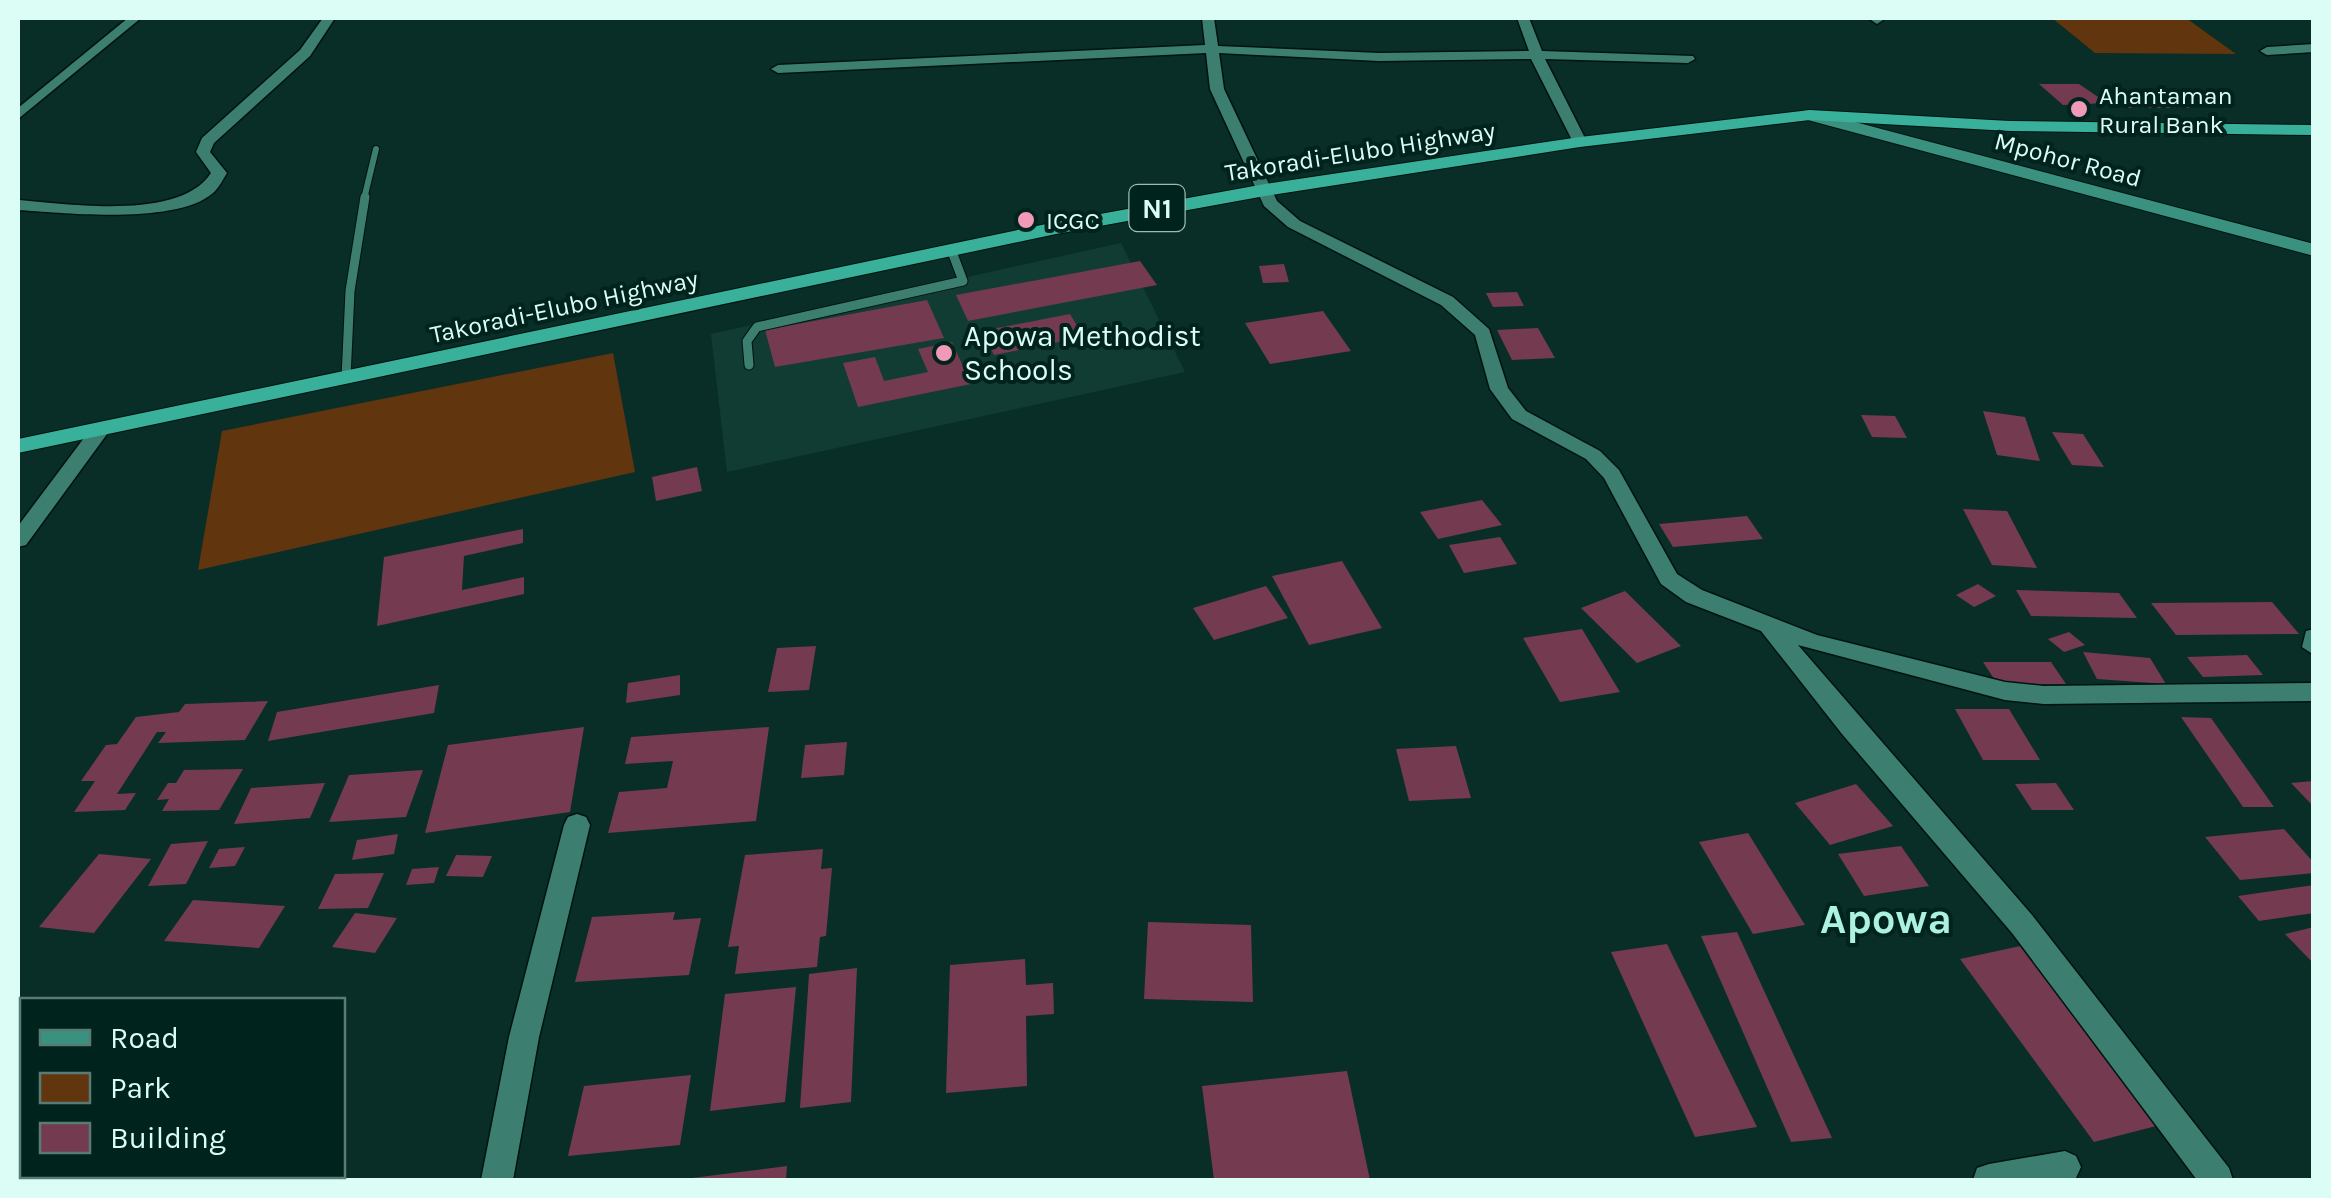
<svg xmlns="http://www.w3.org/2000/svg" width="2331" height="1198" font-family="Karla,sans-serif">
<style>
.built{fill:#103c34}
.green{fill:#61350e}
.building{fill:#743a50}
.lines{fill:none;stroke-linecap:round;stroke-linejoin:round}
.service-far1-casing{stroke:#011410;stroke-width:8}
.service-casing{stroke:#011410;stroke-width:11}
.minor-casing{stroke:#011410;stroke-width:3}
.secondary-casing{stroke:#011410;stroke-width:2}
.trunk-casing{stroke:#011410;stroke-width:2}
.service-far1{stroke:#3c7f71;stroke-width:6}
.service{stroke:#3c7f71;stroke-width:9}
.minor{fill:#3c7f71;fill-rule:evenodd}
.secondary{fill:#3a9180;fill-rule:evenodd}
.trunk{fill:#38b09a;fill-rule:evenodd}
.poi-dot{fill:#f09ab7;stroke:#00241d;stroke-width:4}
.labels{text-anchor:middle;stroke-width:8;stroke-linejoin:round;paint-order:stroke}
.far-poi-label{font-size:25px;fill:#dcfdf5;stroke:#00241d;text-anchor:start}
.far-street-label{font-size:25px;fill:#dcfdf5;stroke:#00241d}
.shield{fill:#00241d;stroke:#9abcb4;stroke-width:2.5}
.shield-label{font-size:28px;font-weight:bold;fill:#dcfdf5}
.poi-label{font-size:30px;fill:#dcfdf5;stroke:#00241d;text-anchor:start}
.near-quarter-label{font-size:42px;font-weight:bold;fill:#adf2e1;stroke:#00241d}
</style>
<rect width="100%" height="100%" fill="#082e27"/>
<!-- built -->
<path class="built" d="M1121,243L1185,372L727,472L711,334Z"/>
<!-- green -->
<path class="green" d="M2052,18H2186L2236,54L2095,53Z
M613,353L635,472L198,570L222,431Z"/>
<!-- building -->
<path class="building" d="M2039,84H2079L2107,103L2063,105Z
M2111,92L2172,93L2191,108H2129Z
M1140,261L1157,285L968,321L956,295Z
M1284,264L1289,282L1263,283L1259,266Z
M1517,292L1524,306L1493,307L1486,293Z
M927,300L944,338L775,367L765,330Z
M1323,311L1351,351L1270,364L1245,323Z
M1070,314L1084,337L994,355L982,331Z
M1538,328L1555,358L1512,360L1497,330Z
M952,342L971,384L858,407L843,363L875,357L884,381L928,372L918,349Z
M1983,411L2025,417L2040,461L1997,455Z
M1861,415L1895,416L1907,438L1872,437Z
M2052,432L2083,434L2104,467L2072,465Z
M697,467L702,491L656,501L652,477Z
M1482,500L1502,525L1438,539L1420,512Z
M1963,509L2007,511L2037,568L1992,565Z
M1747,516L1763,539L1673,547L1659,524Z
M523,529V543L464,556L462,590L524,577V594L377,626L384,557Z
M1500,537L1517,564L1464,573L1449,545Z
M1342,561L1382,628L1309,645L1272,576Z
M1978,584L1996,596L1974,607L1956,595Z
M1266,586L1288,618L1214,640L1193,608Z
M2016,590L2119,593L2137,618L2031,616Z
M1625,591L1681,646L1637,663L1581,608Z
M2272,602L2299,634L2176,635L2151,603Z
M1582,629L1620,692L1560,702L1523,638Z
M2069,632L2085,645L2064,652L2048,639Z
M816,646L809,690L768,692L777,648Z
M2083,652L2150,658L2166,684L2097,679Z
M2247,655L2263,675L2203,677L2187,657Z
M1983,662H2051L2066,684L1998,685Z
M680,675V695L626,703L628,683Z
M439,685L434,713L268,741L277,712Z
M268,701L245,740L158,743L166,732H157L117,794L136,793L125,810L74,812L95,781H81L106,745L117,744L136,717L179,712L185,704Z
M1955,709H2009L2040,760H1983Z
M2181,717L2211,718L2274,807H2243Z
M584,727L570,812L425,833L448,745Z
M769,727L756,821L608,833L619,792L667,788L673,761L625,764L631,737Z
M847,742L844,775L801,778L805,745Z
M1456,746L1471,798L1409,801L1396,749Z
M243,769L219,810L162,811L169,799L157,800L168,783H176L184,770Z
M423,770L406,817L329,822L349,775Z
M2314,781V807L2291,783Z
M325,783L310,818L234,824L251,788Z
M2056,783L2074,810H2032L2015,784Z
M1856,784L1893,826L1830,845L1795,803Z
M2284,829L2314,863V873L2240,880L2205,837Z
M1748,833L1805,925L1753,934L1699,842Z
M398,834L394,854L352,860L357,840Z
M208,841L186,884L148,886L171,844Z
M1901,846L1929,886L1864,896L1838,854Z
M245,847L235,866L209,868L219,849Z
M823,849L821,869L832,868L826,936L820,937L817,967L735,974L739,946L728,947L745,855Z
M99,854L151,859L94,933L39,927Z
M456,855L492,856L483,877L446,876Z
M439,867L434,883L406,885L412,869Z
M384,873L368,908L318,909L335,874Z
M2314,885V913L2259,921L2238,896Z
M193,900L285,906L259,948L164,941Z
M675,912L673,920L701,918L689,975L575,982L592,917Z
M355,913L397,918L375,953L332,947Z
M1148,922L1251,925L1253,1002L1144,999Z
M2314,927V964L2285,934Z
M1737,932L1832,1138L1791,1142L1701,936Z
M1667,944L1757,1127L1695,1137L1611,952Z
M2025,945L2164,1124L2094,1142L1960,959Z
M1025,959L1026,985L1053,983L1054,1014L1026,1016L1027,1086L946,1093L950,965Z
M857,968L851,1102L800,1108L809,974Z
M796,987L785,1102L710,1111L725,994Z
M1347,1071L1370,1180H1214L1202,1086Z
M691,1075L680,1145L568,1156L584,1086Z
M787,1166L786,1180H692V1178Z
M32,1176H141L139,1180H29Z
M196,1176H261L259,1180H194Z"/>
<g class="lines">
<!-- service-far1 casing -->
<g class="service-far1-casing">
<path id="service-far1" d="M364,199L376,149"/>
</g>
<!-- service casing -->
<g class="service-casing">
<path id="service" d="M749,365L747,341L757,327L963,281L951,249
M346,378L350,291L365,197"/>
</g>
<!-- minor casing -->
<g class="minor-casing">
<path id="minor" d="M128,18H141L18,119V108Z
M323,18H335L310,56L214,143L210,152L227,173C223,179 219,188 213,193C177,225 64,213 18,210V200C69,204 180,221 211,173L196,152L202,138L300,50Z
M1202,18H1214L1218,46L1379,53L1529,51L1517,18H1529L1542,51L1693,56L1695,59L1688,63L1545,59L1587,142L1580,146L1573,142L1531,59L1379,61L1219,53L1224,89L1277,201L1300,221L1453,297L1489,329L1508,388L1526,411L1600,451L1619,470L1677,574L1702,590L1817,635L2005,682L2044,686L2314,683V701L2044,704L2005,700L1798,645L2032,915L2229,1168L2233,1180H2197L2012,933L1842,734L1761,631L1686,602L1661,584L1604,478L1586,459L1512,419L1490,389L1475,335L1441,305L1288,227L1264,206L1210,89L1206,53L778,73L771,69L778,65L1205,45Z
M1868,18H1882L1883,20L1877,24Z
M2314,44V52L2267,55L2260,51L2267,47Z
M100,424L110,430L26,545L18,547V526L93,426Z
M2314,629V655L2302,647L2306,631Z
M577,814L586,817L590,825L539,1037L513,1180H481L509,1037L564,825L568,817Z
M2065,1151L2076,1156L2081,1167L2076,1178L2071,1180H1973L1977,1168L1989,1164Z"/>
</g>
<!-- secondary casing -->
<g class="secondary-casing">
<path id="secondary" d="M1810,110L2314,244V256L1804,119V111Z"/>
</g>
<!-- trunk casing -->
<g class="trunk-casing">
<path id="trunk" d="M1810,110L2010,121L2314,125V135L2010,131L1810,120L1580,147L1265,196L1056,234L18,453V439L1056,222L1265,184L1580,137Z"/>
</g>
<!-- service-far1 -->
<use href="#service-far1" class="service-far1"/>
<!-- service -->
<use href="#service" class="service"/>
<!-- minor -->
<use href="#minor" class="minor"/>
<!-- secondary -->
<use href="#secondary" class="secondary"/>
<!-- trunk -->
<use href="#trunk" class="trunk"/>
</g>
<!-- markers -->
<g class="poi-dot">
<circle cx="2079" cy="109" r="10"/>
<circle cx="1026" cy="220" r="10"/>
<circle cx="944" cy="353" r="10"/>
</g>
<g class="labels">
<!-- far-poi labels -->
<g class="far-poi-label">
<text x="2099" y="104">Ahantaman<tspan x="2099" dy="29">Rural Bank</tspan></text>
<text x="1046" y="229">ICGC</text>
</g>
<!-- far-street labels -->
<g class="far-street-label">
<text transform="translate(1360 151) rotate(-9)" y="9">Takoradi-Elubo Highway</text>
<text transform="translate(2068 159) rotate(15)" y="9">Mpohor Road</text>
<text transform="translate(564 306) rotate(-12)" y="9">Takoradi-Elubo Highway</text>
</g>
<!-- shield labels -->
<rect class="shield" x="1129.5" y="185" width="55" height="46" rx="8"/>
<g class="shield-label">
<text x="1157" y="218">N1</text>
</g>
<!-- poi labels -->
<g class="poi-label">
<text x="964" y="346">Apowa Methodist<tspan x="964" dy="34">Schools</tspan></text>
</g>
<!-- near-quarter labels -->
<g class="near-quarter-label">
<text x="1886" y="933">Apowa</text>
</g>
</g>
<!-- border -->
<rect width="2331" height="1198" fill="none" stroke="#dcfdf5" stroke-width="40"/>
<!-- legend -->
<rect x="20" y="998" width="325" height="180" fill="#00241d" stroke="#587b73" stroke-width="2.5"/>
<rect x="40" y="1030" width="50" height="15" fill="#3a9180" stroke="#587b73" stroke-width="2.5"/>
<text x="110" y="1048" font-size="30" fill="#dcfdf5">Road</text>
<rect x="40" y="1073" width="50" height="30" fill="#61350e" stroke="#587b73" stroke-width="2.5"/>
<text x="110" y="1098" font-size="30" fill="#dcfdf5">Park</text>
<rect x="40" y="1123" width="50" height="30" fill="#743a50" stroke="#587b73" stroke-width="2.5"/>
<text x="110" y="1148" font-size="30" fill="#dcfdf5">Building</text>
</svg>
